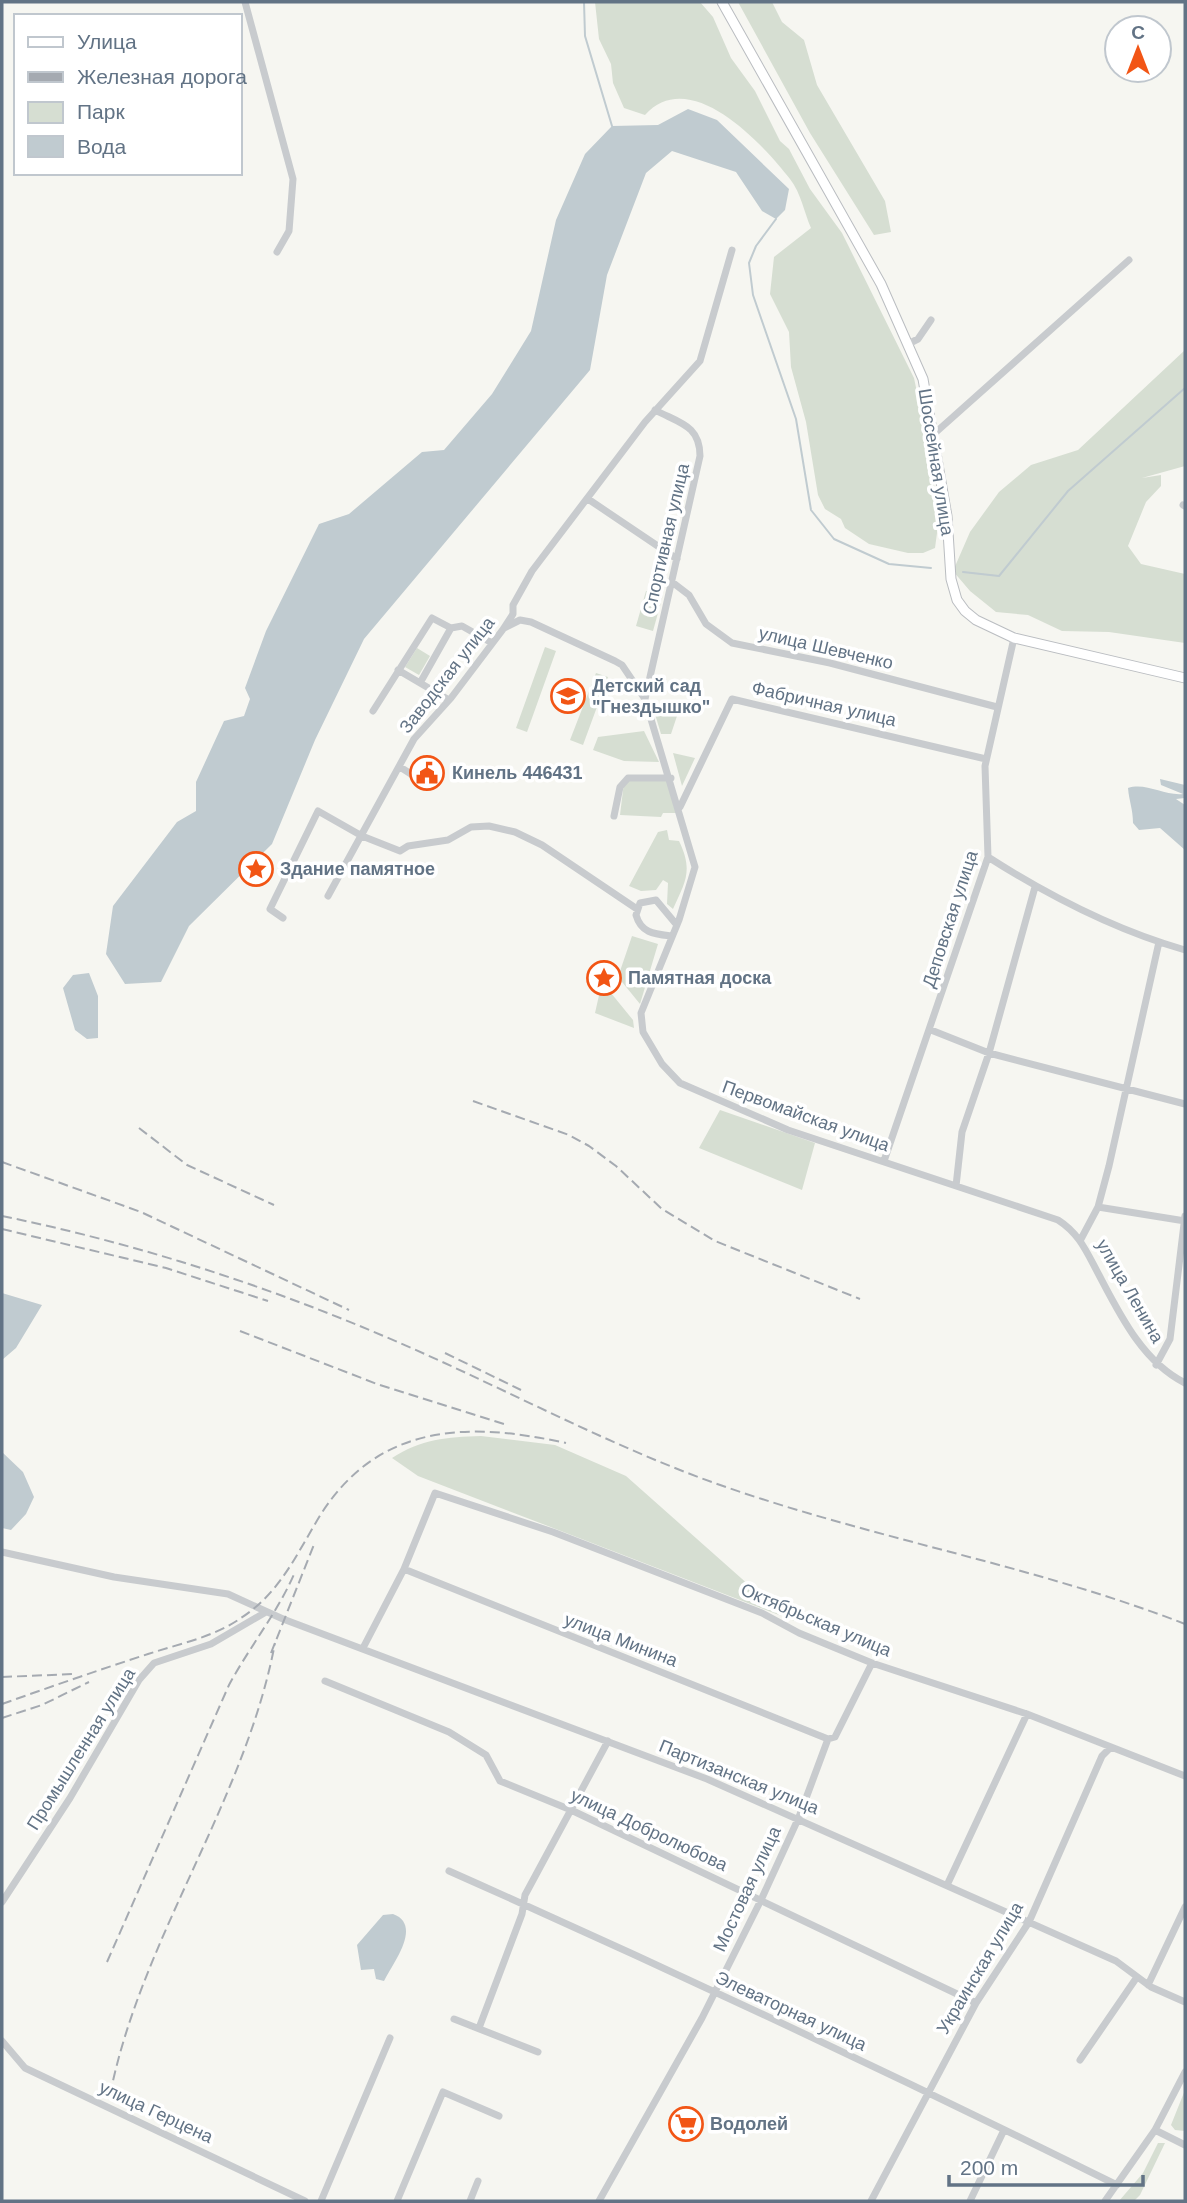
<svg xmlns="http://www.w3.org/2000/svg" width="1187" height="2203" font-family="Arial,sans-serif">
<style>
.green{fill:#d6ded2}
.water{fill:#c0cbd0}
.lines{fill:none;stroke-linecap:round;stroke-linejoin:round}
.stream{stroke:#c0cbd0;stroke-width:2}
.major-casing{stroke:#babdc1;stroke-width:11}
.minor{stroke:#c8cbce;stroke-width:7}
.major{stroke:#fff;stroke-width:9}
.rail{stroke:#a5aab1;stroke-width:2;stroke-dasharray:10 5;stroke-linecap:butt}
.labels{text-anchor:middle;stroke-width:7;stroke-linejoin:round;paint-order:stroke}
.street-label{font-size:18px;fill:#627385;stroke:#fff}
.poi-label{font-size:18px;font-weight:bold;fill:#627385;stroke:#fff;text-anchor:start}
</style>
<rect width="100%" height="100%" fill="#f6f6f1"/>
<!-- green -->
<path class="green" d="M595,2H700L713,17L731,58L755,91L780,141L789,149L810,189L842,233L914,378L923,421V438L933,478L939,518L935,548L923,553H908L869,544L845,528L841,519L825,509L818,495L806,422L791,367L789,332L770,294L774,257L811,228C804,212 801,193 790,179C762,143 690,65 645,115L624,108L613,83L611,64L599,39Z
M738,2H772L782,22L804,40L817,85L885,201L891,232L874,235L810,133Z
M1185,350V466L1142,478L1161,475V486L1146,502L1128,546L1141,564L1185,574V643L1109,632L1062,631L1028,615L996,612L970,591L953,571L970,532L999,492L1031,465L1078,450Z
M646,591L663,595L653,631L636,626Z
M545,647L556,651L527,732L516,728Z
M417,648L430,656L419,675L405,667Z
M596,673L608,677L583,745L570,740Z
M659,707L678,713L671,734H661L655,714Z
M644,731L659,762L624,761L593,750L598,737Z
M673,753L695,758L682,786Z
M667,777L678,813H663L661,817L620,815L624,782L632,778Z
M667,830L669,840L679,841C693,870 686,881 673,909L667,904L668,883L663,880L656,890L641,891L629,886L658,832Z
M632,936L658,944L640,1004L618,977Z
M602,982L633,1020L634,1028L595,1013Z
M720,1110L815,1143L802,1190L699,1148Z
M481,1436L555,1445L626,1476L750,1586L815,1624L800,1623L418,1476L392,1458C421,1439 447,1437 481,1436Z
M1185,2090V2131L1175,2130L1171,2125Z
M1158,2143H1165L1140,2195L1134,2201H1119L1143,2173Z"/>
<!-- water -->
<path class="water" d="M688,109L717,120L789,189L785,210L776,219L762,211L736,172L672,151L646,173L607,275L590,370L364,639L315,740L272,844L189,926L161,982L125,984L106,954L113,906L177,822L196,811V782L224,721L244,716L250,699L245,688L266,631L319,524L349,514L422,452L444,450L492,394L531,331L556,220L585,154L612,126L658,125Z
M1160,779L1185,785V798L1176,799L1185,805V850L1160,828L1139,830L1133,823C1133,809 1129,801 1128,788C1146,782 1164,796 1183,794L1161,785Z
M89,973L98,996V1038L87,1039L75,1030L63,988L73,975Z
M2,1293L42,1305L16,1348L2,1360Z
M2,1452L23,1472L34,1497L26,1514L11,1530L2,1528Z
M393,1914C423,1925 393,1963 384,1981L376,1979L374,1969L361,1970L357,1945L383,1915Z"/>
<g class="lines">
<!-- stream -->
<path class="stream" d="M584,2L585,36L612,126
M776,219L756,246L749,263L753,295L796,419L811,510L834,539L889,564L931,568
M963,572L999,576L1068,491L1185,388"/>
<!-- major casing -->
<g class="major-casing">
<path id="major" d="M722,2L881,284L923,379L947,516L951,579L957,600L965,611L976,620L1014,638L1185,678"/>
</g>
<!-- minor -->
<path class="minor" d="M245,2L293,179L289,231L277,252
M908,344L918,339L931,320
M935,433L1129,260
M588,499L677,559
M1183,505L1185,506
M672,582L689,595L706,624L732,643L830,663L997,707
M504,628L520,620L531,622L615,661L622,665L645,699L695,867L679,920L641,1013L643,1032L662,1064L680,1083L788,1130L1058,1220C1080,1234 1087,1253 1099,1275C1120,1315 1143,1362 1185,1383
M398,670L449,700
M420,683L451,628
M645,699L700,456C700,425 679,423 655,410
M373,711L432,618L451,628L462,626L492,643
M400,767L425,783
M680,807L732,699L986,759
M614,816L620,787L628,778H671
M988,857C1049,896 1115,930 1185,950
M328,896L414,739L451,698L504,628L513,614V605L532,571L645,422L700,361L732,250
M283,918L270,909L318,811L362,836L400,851L408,846L448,840L471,827L489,826L515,832L542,845L637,909
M671,936C654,934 641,933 636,915L640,903L656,900L676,924
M931,1030L989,1053L1185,1104
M884,1161L988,857L985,766L1014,638
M956,1186L962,1132L989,1053L1035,887
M1098,1207L1185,1221
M1081,1239L1098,1207L1109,1166L1159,942
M1156,1365L1170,1339L1185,1216
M2,1552L114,1577L228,1594L283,1619L707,1779L1116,1961L1151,1987L1185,2002
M404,1569L828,1739
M363,1648L404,1569L435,1493L553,1532L762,1613L799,1633L872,1663L1027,1714L1185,1776
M325,1681L449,1732L486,1755L500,1781L571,1810L976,2003
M449,1871C674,1971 897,2076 1117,2185
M948,1883L1027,1714
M2,1902L70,1798L139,1680L154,1663L211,1644L266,1612
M1148,1985L1185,1907
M454,2019L538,2052
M479,2028L522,1914L525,1895L608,1741
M2,2041L25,2068L305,2201
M1080,2060L1137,1977
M1155,2130L1185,2145
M321,2201L390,2038
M397,2201L443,2092L499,2116
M470,2201L478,2181
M599,2201L702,2018L761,1900L799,1817L828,1739L835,1737L872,1663
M871,2201L976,2003L1029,1922L1102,1756L1110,1748
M970,2201L1004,2130
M1105,2201L1155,2130L1185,2072"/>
<!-- major -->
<use href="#major" class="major"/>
<!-- rail -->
<path class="rail" d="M473,1101L569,1135L589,1146L616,1166L662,1209L715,1241L860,1299
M139,1128L187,1165L274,1205
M2,1162L141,1212L349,1310
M2,1216C134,1243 262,1284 386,1337C487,1380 583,1432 685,1472C848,1535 1023,1561 1185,1624
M2,1229L166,1268L268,1301
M240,1331L377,1384L507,1425
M445,1353L521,1390
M271,1653L315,1542
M2,1677L74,1674
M2,1704C50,1687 99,1670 148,1654C179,1644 214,1637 241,1618C281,1592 297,1553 321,1514C380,1422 470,1422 566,1443
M2,1718L42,1705L89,1682
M107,1962L229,1685C250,1646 278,1612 295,1572
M110,2095C141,1938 245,1802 275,1643"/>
</g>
<!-- icons -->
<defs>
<g id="school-ring" transform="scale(1.75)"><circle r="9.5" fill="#fff" stroke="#f25515" stroke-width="1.5"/><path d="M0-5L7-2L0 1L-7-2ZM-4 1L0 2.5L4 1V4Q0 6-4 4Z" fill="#f25515"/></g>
<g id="civic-ring" transform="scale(1.75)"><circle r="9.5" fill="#fff" stroke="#f25515" stroke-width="1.5"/><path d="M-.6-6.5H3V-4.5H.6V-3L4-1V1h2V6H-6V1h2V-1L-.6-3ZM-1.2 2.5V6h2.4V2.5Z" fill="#f25515"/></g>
<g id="sight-ring" transform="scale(1.75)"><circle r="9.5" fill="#fff" stroke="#f25515" stroke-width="1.5"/><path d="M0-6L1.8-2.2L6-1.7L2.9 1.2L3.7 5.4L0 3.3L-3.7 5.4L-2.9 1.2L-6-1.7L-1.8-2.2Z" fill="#f25515"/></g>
<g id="supermarket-ring" transform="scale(1.75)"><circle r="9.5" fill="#fff" stroke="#f25515" stroke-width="1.5"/><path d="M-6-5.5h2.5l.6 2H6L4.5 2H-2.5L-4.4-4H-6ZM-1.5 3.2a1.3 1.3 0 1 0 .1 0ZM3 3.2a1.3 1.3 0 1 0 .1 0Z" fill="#f25515"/></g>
</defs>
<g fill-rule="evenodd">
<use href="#school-ring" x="568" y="696"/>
<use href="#civic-ring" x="427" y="773"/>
<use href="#sight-ring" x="256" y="869"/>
<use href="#sight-ring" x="604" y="978"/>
<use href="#supermarket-ring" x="686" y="2124"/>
</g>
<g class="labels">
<!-- street labels -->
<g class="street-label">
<text transform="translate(936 462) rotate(81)" y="6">Шоссейная улица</text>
<text transform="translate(666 539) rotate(-77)" y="6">Спортивная улица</text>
<text transform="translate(826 648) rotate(13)" y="6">улица Шевченко</text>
<text transform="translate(447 675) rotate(-52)" y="6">Заводская улица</text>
<text transform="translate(824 704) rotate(13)" y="6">Фабричная улица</text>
<text transform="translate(950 919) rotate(-72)" y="6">Деповская улица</text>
<text transform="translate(806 1116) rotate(20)" y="6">Первомайская улица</text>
<text transform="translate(1130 1291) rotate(60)" y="6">улица Ленина</text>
<text transform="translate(816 1620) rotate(23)" y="6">Октябрьская улица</text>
<text transform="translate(621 1640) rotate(21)" y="6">улица Минина</text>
<text transform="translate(81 1749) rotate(-58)" y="6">Промышленная улица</text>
<text transform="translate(739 1777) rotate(22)" y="6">Партизанская улица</text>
<text transform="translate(649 1830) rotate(25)" y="6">улица Добролюбова</text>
<text transform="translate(747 1889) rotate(-65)" y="6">Мостовая улица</text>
<text transform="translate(980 1968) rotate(-59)" y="6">Украинская улица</text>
<text transform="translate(791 2011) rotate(25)" y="6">Элеваторная улица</text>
<text transform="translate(156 2112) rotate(25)" y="6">улица Герцена</text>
</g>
<!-- poi labels -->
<g class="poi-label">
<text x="592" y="692">Детский сад<tspan x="592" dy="21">"Гнездышко"</tspan></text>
<text x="452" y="779">Кинель 446431</text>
<text x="280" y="875">Здание памятное</text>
<text x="628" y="984">Памятная доска</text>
<text x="710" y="2130">Водолей</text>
</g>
</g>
<!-- border -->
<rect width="1187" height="2203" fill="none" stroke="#627385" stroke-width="7"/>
<!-- legend -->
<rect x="14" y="14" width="228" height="161" fill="#ffffff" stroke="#c0c7ce" stroke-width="2"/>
<rect x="28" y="37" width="35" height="10" fill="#ffffff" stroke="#c0c7ce" stroke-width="2"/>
<text x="77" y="49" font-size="21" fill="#627385">Улица</text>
<rect x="28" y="72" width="35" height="10" fill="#a5aab1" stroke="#c0c7ce" stroke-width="2"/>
<text x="77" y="84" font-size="21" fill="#627385">Железная дорога</text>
<rect x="28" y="102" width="35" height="21" fill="#d6ded2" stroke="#c0c7ce" stroke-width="2"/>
<text x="77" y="119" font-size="21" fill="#627385">Парк</text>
<rect x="28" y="136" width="35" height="21" fill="#c0cbd0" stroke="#c0c7ce" stroke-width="2"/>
<text x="77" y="154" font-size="21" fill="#627385">Вода</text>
<!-- north arrow -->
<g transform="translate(1138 49)"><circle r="33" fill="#ffffff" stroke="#c0c7ce" stroke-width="2"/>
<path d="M0-5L12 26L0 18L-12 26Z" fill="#f25515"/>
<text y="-10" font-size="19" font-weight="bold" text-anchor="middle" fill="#627385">С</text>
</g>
<!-- scale -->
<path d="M949 2175v10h194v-10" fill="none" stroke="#627385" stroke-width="3.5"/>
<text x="960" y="2175" font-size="21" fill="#627385" stroke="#ffffff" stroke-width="5" paint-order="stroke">200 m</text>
</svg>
